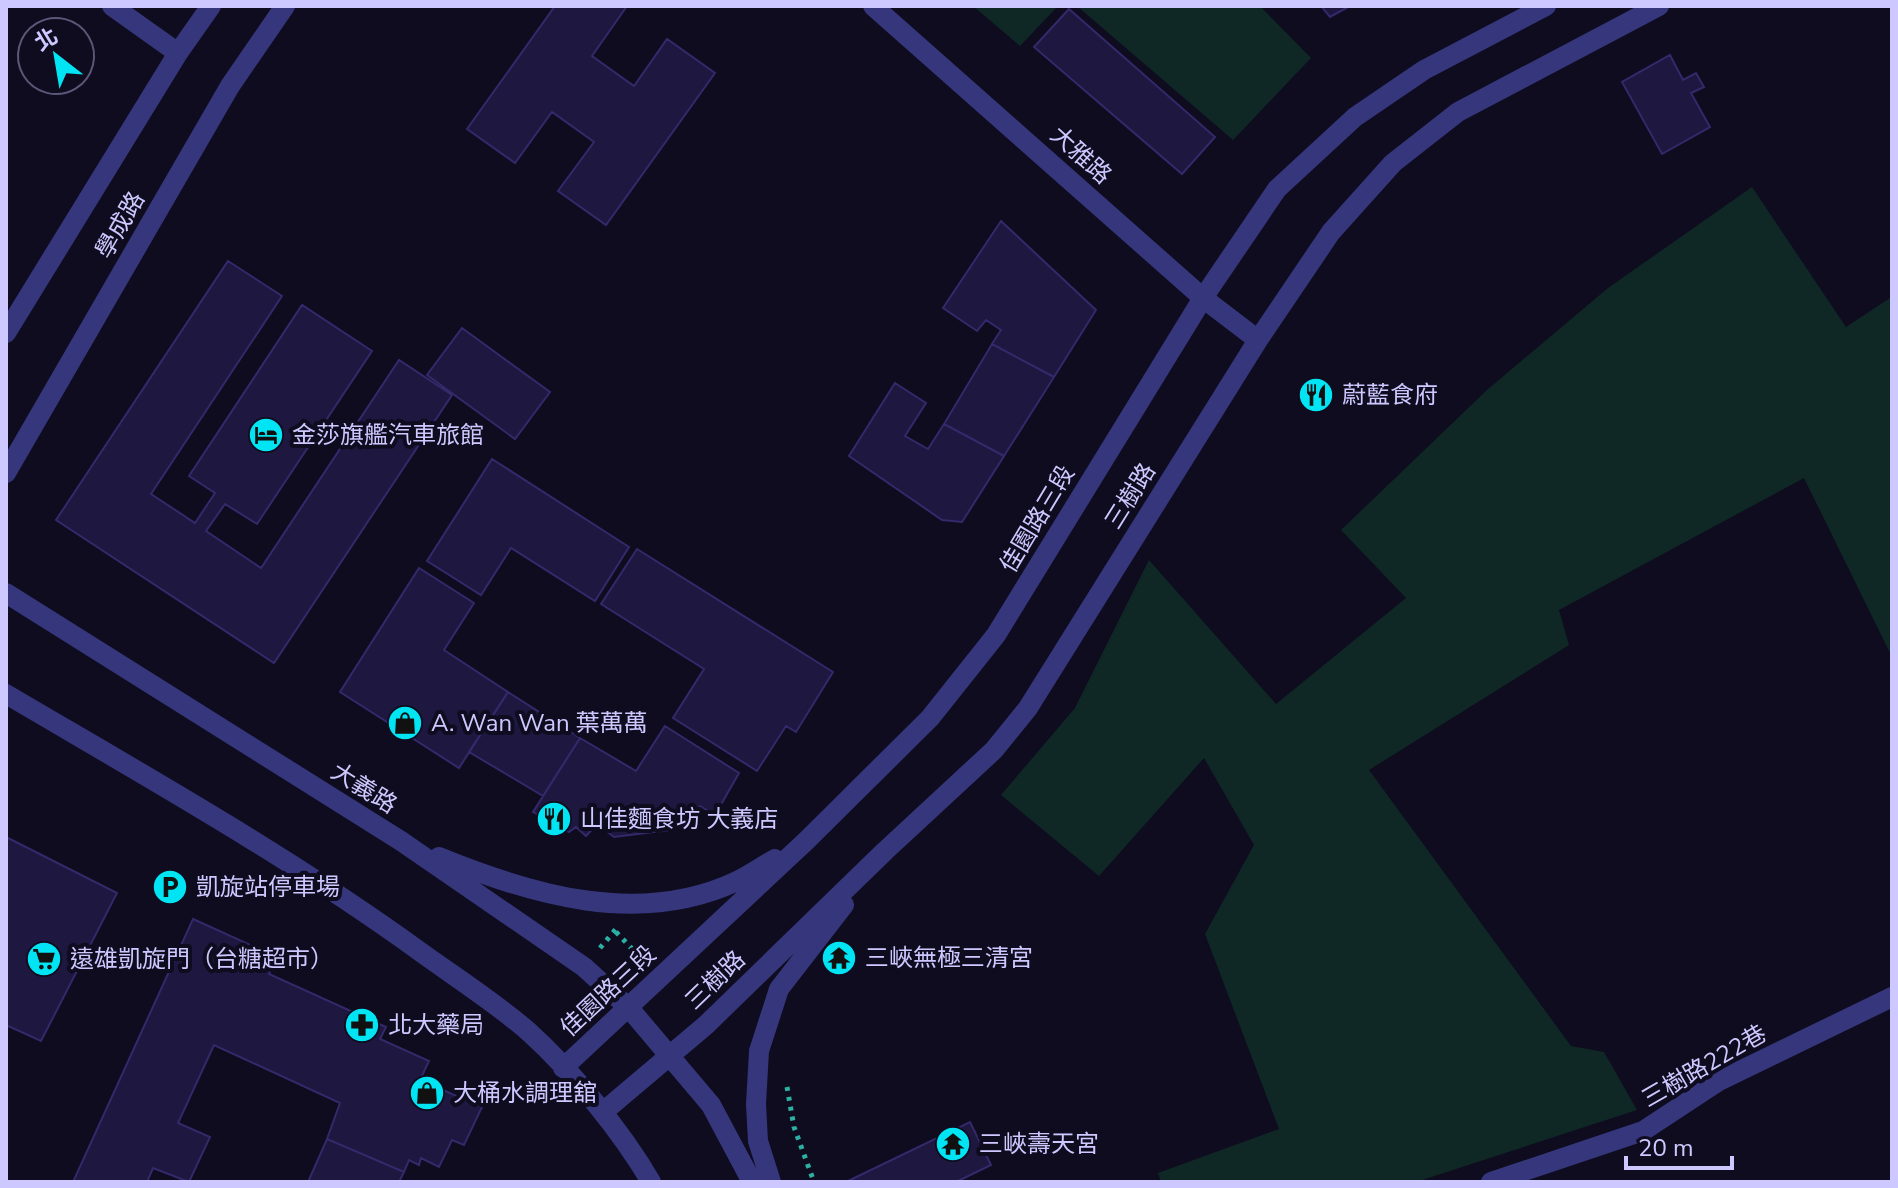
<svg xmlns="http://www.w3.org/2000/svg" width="1898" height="1188" font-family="'Nunito Sans','Noto Sans TC',sans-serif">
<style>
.green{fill:#0f2826}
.building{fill:#1e173f;stroke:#34296b;stroke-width:2}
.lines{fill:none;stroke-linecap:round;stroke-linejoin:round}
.path{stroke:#2cb0a3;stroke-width:5;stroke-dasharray:4 6;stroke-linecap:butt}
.minor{stroke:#36367d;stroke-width:20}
.labels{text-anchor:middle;stroke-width:8;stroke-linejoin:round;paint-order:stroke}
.street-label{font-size:24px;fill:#cdc8ff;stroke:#0e0c1e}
.poi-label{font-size:24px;fill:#cdc8ff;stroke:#0e0c1e;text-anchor:start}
</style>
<rect width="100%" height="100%" fill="#0e0c1e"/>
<!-- green -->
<path class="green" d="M973,6H1058L1020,46Z
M1077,6H1260L1311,58L1233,140Z
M1752,187L1846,327L1890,298L1892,301V657L1804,478L1559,610L1569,645L1369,770L1571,1046L1604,1052L1637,1110L1416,1182H1161L1158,1173L1279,1129L1205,934L1254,845L1204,758L1099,876L1001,795L1075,708L1149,560L1276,704L1406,598L1341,530L1487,390L1608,288Z"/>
<!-- building -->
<path class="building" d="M555,6H627L592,56L634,86L667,39L715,73L606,225L558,191L594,142L552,112L515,163L467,129Z
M1321,6H1350L1330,17Z
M1069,9L1215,137L1182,174L1034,47Z
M1670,55L1683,80L1696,73L1704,87L1691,93L1710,127L1662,154L1622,82Z
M1001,221L1096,310L1054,377L992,344L1001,330L986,320L977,331L943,308Z
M228,261L282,296L151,494L195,523L215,493L189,476L302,305L372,351L257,524L225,504L206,531L261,568L399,360L452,395L274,663L56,520Z
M462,328L550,392L515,439L427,375Z
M992,344L1054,377L1004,456L944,424Z
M895,383L926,403L905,436L928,449L944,424L1004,456L962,522L942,520L849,456Z
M492,459L629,547L595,601L511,548L481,595L427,561Z
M637,549L833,672L796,732L786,726L757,771L673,718L704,669L601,604Z
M419,568L474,603L444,650L508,692L459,768L340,692Z
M508,692L580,738L543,796L469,752Z
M665,726L739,773L715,815L700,806L692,818H685L682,824L670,830L614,837L597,824L586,836L576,827L569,832L533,812L580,738L636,771Z
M6,837L117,893L41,1041L6,1025Z
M193,919L277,957L269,974L386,1027L380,1039L429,1061L420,1080L482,1107L464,1145L452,1140L439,1167L421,1158L419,1165L409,1160L404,1172L327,1139L340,1103L214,1045L178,1123L210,1137L189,1182L153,1168L147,1182H73Z
M970,1122L991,1165L956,1182H846Z
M327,1139L404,1172L399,1182H308Z"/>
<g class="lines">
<!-- path -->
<path class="path" d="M616,932L639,956
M600,948L616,929
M787,1087L794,1127L814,1182"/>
<!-- minor -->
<path class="minor" d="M112,6L178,53
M873,6L1203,298L1258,340
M6,333L178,53L211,6
M6,473L230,86L285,6
M6,593L401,841L584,967L629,1008L711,1105L752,1182
M6,694C147,777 290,857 422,953C458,979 496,1003 529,1032C572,1071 622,1132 651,1182
M439,857C532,895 640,927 737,881C750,875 762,866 775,859
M563,1068L806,841L930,718L996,635L1203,298L1277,189L1355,117L1424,70L1546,6
M603,1112L706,1025L885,851L994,750L1028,708L1258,340L1331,232L1393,163L1458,112L1659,6
M771,1182L758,1141L756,1104L759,1051L779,989L844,905
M1491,1182L1643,1131L1719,1081L1892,997"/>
</g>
<!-- icons -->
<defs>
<g id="restaurant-disc" transform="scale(1.8)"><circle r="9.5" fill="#00e4f3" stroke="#0e0c1e"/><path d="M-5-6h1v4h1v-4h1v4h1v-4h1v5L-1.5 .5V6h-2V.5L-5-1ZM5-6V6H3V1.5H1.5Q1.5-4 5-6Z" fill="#111"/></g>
<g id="hotel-disc" transform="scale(1.8)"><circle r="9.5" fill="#00e4f3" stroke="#0e0c1e"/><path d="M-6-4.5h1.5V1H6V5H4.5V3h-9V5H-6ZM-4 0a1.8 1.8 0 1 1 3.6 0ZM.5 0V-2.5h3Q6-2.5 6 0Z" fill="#111"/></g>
<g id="shop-disc" transform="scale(1.8)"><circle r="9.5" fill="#00e4f3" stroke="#0e0c1e"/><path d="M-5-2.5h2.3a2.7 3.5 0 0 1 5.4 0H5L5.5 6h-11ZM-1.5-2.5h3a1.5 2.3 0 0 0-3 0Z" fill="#111"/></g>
<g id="parking-disc" transform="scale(1.8)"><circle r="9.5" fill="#00e4f3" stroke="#0e0c1e"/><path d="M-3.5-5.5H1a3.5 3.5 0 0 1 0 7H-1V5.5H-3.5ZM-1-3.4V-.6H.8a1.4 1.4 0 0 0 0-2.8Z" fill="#111"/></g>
<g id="temple-disc" transform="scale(1.8)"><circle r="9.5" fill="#00e4f3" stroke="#0e0c1e"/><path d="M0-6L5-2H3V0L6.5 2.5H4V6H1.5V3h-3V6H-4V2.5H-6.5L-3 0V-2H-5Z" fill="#111"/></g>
<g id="supermarket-disc" transform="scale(1.8)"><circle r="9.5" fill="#00e4f3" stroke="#0e0c1e"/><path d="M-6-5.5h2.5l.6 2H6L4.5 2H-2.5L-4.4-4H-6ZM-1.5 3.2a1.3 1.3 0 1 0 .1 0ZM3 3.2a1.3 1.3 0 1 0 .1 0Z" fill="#111"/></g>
<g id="pharmacy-disc" transform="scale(1.8)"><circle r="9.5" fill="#00e4f3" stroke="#0e0c1e"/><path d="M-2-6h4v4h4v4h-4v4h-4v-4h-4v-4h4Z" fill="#111"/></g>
</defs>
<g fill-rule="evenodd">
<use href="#restaurant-disc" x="1316" y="395"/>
<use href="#hotel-disc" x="266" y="435"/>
<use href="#shop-disc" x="405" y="723"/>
<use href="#restaurant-disc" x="554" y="819"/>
<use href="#parking-disc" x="170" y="887"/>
<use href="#temple-disc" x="839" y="958"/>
<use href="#supermarket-disc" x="44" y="959"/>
<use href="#pharmacy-disc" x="362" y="1025"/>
<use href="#shop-disc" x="427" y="1093"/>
<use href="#temple-disc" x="953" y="1144"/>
</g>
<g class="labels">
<!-- street labels -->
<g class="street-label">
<text transform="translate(1081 155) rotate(42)" y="8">大雅路</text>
<text transform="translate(120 225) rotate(-60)" y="8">學成路</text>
<text transform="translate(1130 496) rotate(-58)" y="8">三樹路</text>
<text transform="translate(1037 519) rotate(-59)" y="8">佳園路三段</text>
<text transform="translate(364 788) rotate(32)" y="8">大義路</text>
<text transform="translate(715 980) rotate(-44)" y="8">三樹路</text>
<text transform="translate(608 991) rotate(-43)" y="8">佳園路三段</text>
<text transform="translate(1704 1066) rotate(-30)" y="8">三樹路222巷</text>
</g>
<!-- poi labels -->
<g class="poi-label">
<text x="1342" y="403">蔚藍食府</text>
<text x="292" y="443">金莎旗艦汽車旅館</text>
<text x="431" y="731">A. Wan Wan 葉萬萬</text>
<text x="580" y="827">山佳麵食坊 大義店</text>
<text x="196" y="895">凱旋站停車場</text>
<text x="865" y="966">三峽無極三清宮</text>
<text x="70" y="967">遠雄凱旋門（台糖超市）</text>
<text x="388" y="1033">北大藥局</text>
<text x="453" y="1101">大桶水調理舘</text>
<text x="979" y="1152">三峽壽天宮</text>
</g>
</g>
<!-- border -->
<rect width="1898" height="1188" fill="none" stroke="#cdc8ff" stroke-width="16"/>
<!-- north arrow -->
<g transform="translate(56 56) rotate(329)"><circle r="38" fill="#0e0c1e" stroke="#5a5778" stroke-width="2"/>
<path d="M0-6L14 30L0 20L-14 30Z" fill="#00e4f3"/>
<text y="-12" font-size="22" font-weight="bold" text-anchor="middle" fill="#cdc8ff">北</text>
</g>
<!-- scale -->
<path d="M1626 1156v12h106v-12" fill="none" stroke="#cdc8ff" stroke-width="4"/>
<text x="1638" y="1156" font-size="24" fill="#cdc8ff" stroke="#0e0c1e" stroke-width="6" paint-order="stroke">20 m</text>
</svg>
